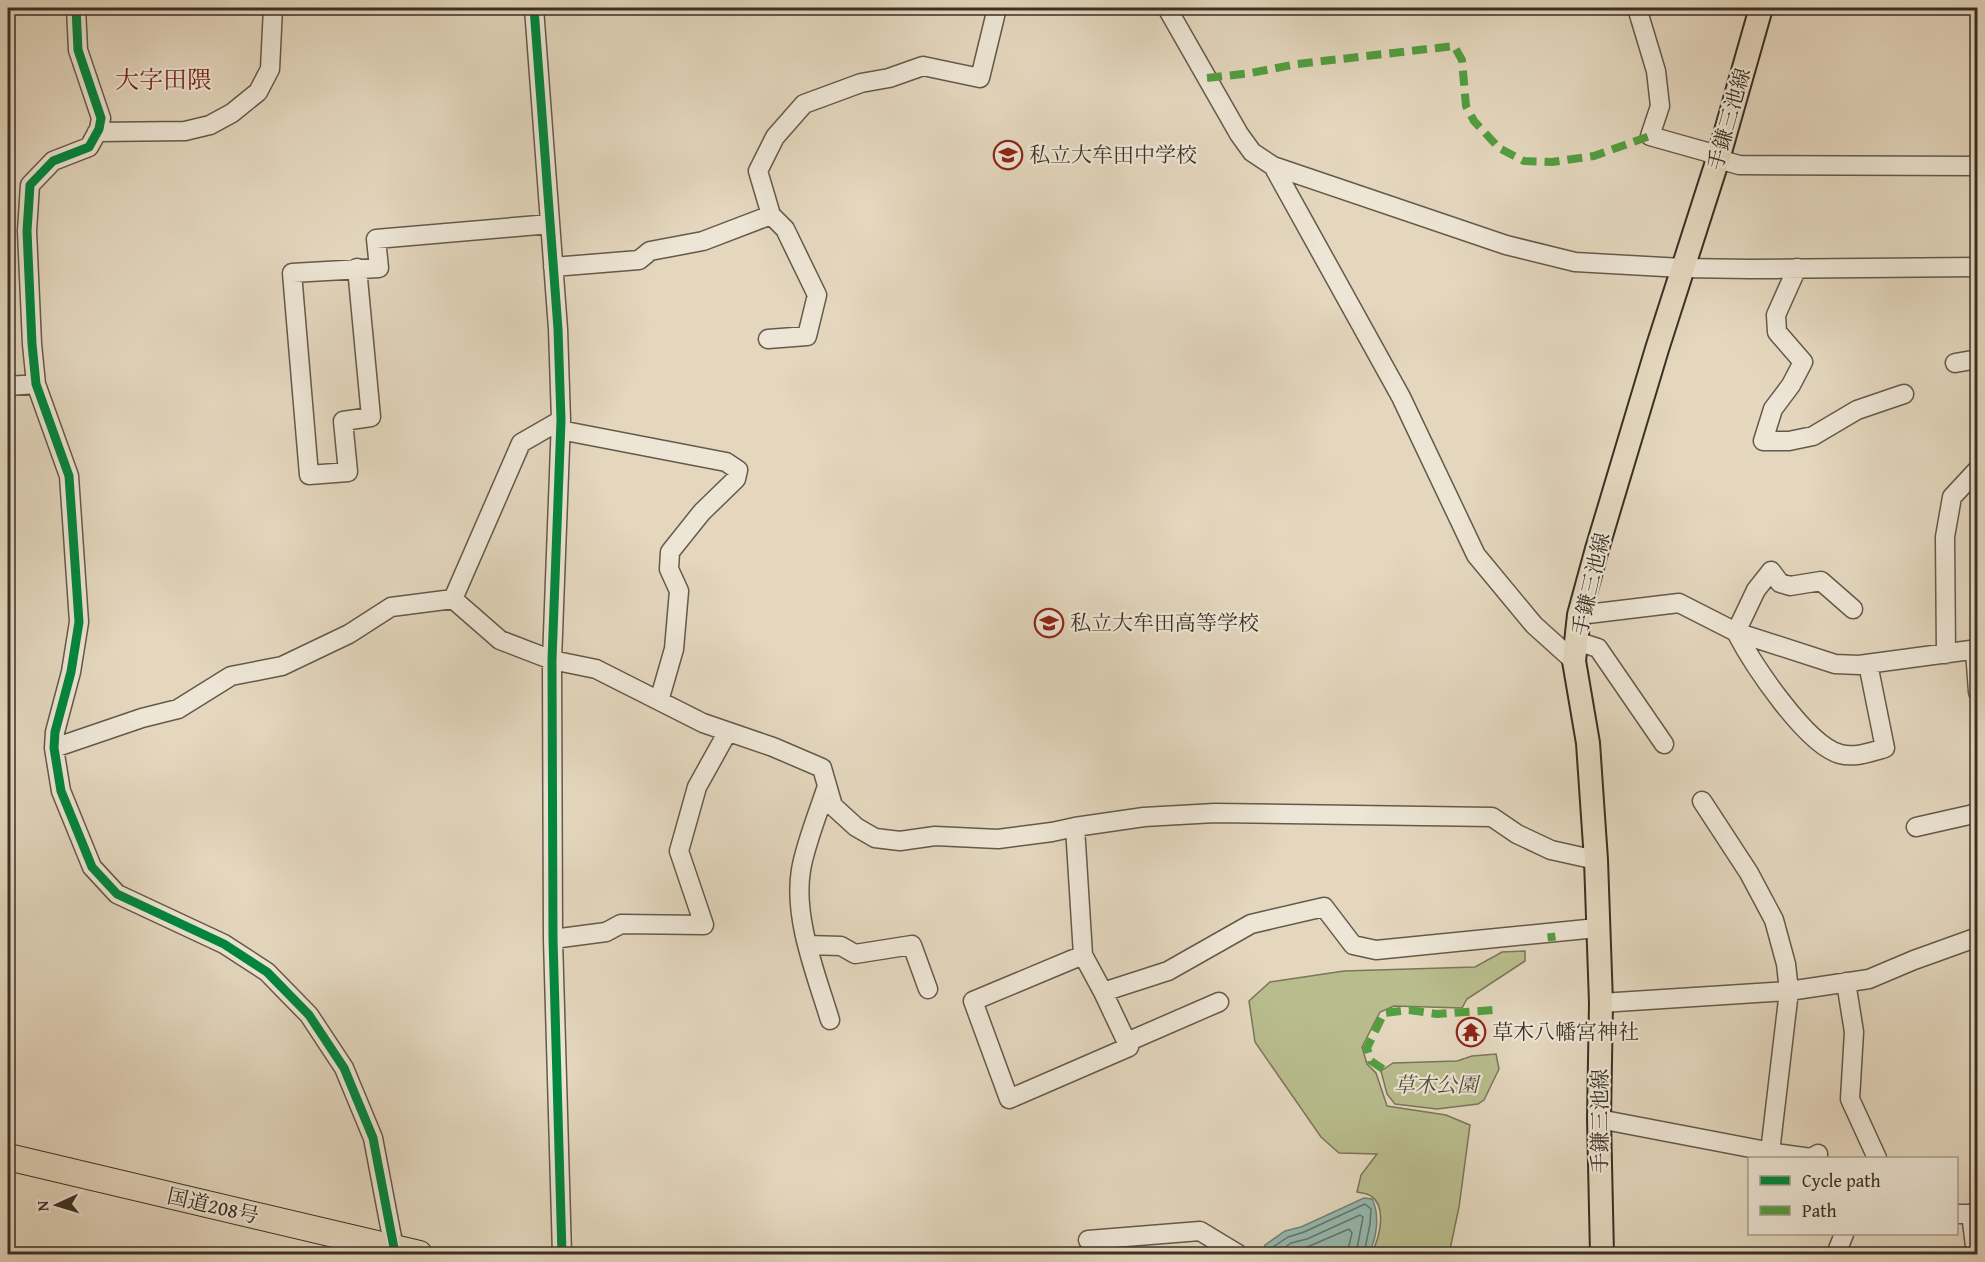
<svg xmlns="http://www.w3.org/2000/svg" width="1985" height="1262" font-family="'Gentium Book Plus','Noto Serif JP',serif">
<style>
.green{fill:#b9bd8e;stroke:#7a7659;stroke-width:1.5}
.water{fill:#95bab0;stroke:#718378;stroke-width:1.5}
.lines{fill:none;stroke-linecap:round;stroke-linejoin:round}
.shore{stroke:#68756a;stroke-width:1.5}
.minor-casing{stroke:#645a4a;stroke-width:21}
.major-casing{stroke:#3a3024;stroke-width:26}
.highway-casing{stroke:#3a3024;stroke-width:28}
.minor{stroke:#ede5d5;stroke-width:18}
.major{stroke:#e4d7be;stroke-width:22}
.highway{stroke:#e4d7be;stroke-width:26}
.quiet{stroke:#529e40;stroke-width:8;stroke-dasharray:15 8;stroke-linecap:butt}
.cycleway-casing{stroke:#ede5d5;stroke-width:13}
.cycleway{stroke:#00873e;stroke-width:9}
.labels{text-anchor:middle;stroke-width:4.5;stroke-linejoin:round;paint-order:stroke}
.street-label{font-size:21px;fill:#3a3024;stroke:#ede5d5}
.poi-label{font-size:21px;fill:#3a3024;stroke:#ede5d5;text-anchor:start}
.park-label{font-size:21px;font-style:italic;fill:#534c39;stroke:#ede5d5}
.quarter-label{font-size:24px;fill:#7a1f14;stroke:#ede5d5}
</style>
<rect width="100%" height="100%" fill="#e4d7be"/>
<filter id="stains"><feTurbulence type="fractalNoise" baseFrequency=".00333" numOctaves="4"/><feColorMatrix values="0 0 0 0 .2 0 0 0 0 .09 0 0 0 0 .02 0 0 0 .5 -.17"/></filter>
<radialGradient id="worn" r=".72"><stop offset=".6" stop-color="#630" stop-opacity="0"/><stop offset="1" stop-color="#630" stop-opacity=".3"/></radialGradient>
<!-- green -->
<path class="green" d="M1525,951V961L1467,999L1462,1008L1394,1006L1380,1012L1362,1047L1367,1064L1376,1073L1387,1106L1446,1115L1470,1125L1459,1207L1449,1254H1371C1379,1240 1388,1207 1371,1196C1367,1193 1361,1193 1357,1192L1361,1175L1377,1154L1339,1153L1321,1137L1255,1042L1249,1001L1270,982L1344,971L1475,967L1502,952Z
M1496,1054L1499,1069L1484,1100L1478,1104L1437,1109L1395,1104L1387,1094L1381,1071L1393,1063L1457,1061L1472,1056Z"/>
<!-- water -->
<path class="water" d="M1364,1198L1372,1199C1380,1214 1377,1240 1368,1254H1261L1265,1245L1285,1231L1301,1227Z"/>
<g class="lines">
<!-- shore -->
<path class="shore" d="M1267,1254L1270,1249L1288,1237L1304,1232L1365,1204L1371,1209L1370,1224L1364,1254
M1276,1254L1291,1243L1307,1239L1360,1215L1363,1217L1356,1254
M1291,1254L1349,1229L1352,1233L1347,1254"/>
<!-- minor casing -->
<g class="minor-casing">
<path id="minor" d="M76,8L78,50L101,118L99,129L89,147L53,161L30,185L27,231L32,344L36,384L69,476L79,622L71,672L55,732L54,748L61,791L92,867L117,894L224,944L267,972L309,1015L344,1068L373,1138L394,1248
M534,8L558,329L561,420L552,660L553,939L562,1254
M1167,8L1239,134L1252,152L1273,166L1506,245L1575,262L1682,268L1750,269L1978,267
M1637,8L1656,71L1660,106L1650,136L1707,152L1718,159L1739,165L1978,166
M97,132L185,131L210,125L232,113L258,92L270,69L273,8
M1273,166L1401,397L1476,555L1534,625L1574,661
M553,267L639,260L650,251L703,241L771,215L758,171L775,137L804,104L861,83L889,78L923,66L980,78L997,8
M357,268L371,417L343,421L348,472L309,475L292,273L379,268L376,239L550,224
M1797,268L1776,315L1777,332L1803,362L1791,385L1773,409L1763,441H1789L1813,436L1857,410L1904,394
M768,339L807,336L817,295L785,229L771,215
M1955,363L1978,359
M8,386L36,384
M560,430L726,462L738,470L736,479L702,512L670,552L669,569L679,591L674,649L659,701
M453,599L500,640L552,660L596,669L703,723L773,747L822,768L833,806L856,827L875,838L900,841L935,836L998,839L1052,832L1075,827L1144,817L1215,813L1492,817L1517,834L1551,850L1596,860
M1853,609L1821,581L1790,586L1780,583L1771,571L1756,590L1736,632C1752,663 1806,745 1840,754C1855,758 1871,752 1885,748L1868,664
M1579,615L1679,603L1736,632L1835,664L1859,665L1978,649
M1576,641L1598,648L1664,744
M1975,650L1978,692
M1946,654L1945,537L1952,497L1978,469
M54,748L142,718L178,709L231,676L282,666L349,634L391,607L453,599L521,443L561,420
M827,786C819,811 805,845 801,870C793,918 816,974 830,1020
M1702,801L1749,873L1774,920L1786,964L1789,991L1770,1152
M1075,827L1083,955
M1916,827L1978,813
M553,939L606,932L621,924L704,925L679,851L697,787L727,733
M807,945L841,946L855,954L912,945L928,989
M1083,955L1103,992L1129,1047L1009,1099L973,1001Z
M1846,982L1854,1032L1850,1099L1877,1158
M1103,992L1168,971L1251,924L1324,907L1353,945L1376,950L1597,928
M1601,1003L1789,991L1869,979L1914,960L1978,937
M1127,1042L1219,1002
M1599,1119L1782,1154L1811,1158L1818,1154
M1956,1214H1971L1976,1254
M1088,1240L1200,1231L1238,1254
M1836,1254L1844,1234"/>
</g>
<!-- major casing -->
<g class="major-casing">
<path id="major" d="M1602,1254L1599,1119L1601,1003L1596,860L1588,743L1574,661L1579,615L1597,549L1657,349L1718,159L1761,8"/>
</g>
<!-- highway casing -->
<g class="highway-casing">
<path id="highway" d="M8,1157L419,1254"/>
</g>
<!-- minor -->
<use href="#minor" class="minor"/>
<!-- major -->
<use href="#major" class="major"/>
<!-- highway -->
<use href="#highway" class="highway"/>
<!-- quiet -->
<path class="quiet" d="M1207,78L1251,73L1297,64L1454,46L1462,60L1466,106L1474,121L1499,148L1524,161L1552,162L1594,156L1650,136
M1551,933L1552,941
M1383,1069L1371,1061L1367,1048L1384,1013L1409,1010L1437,1014L1494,1010"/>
<!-- cycleway casing -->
<g class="cycleway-casing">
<path id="cycleway" d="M76,8L78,50L101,118L99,129L89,147L53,161L30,185L27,231L32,344L36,384L69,476L79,622L71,672L55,732L54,748L61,791L92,867L117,894L224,944L267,972L309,1015L344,1068L373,1138L394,1248
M534,8L558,329L561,420L552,660L553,939L562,1254"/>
</g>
<!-- cycleway -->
<use href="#cycleway" class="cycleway"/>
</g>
<!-- icons -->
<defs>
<g id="school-ring" transform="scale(1.5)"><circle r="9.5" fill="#ede5d5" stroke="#8f2418" stroke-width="1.5"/><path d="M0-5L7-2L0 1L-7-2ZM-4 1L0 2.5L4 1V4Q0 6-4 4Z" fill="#8f2418"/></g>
<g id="temple-ring" transform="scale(1.5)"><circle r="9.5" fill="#ede5d5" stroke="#8f2418" stroke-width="1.5"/><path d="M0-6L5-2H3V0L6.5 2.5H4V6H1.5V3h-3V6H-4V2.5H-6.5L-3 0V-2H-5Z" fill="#8f2418"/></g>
</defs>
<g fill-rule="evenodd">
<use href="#school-ring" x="1008" y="155"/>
<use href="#school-ring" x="1049" y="623"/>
<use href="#temple-ring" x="1471" y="1032"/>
</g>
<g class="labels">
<!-- street labels -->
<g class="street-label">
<text transform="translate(1729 119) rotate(-74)" y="7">手鎌三池線</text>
<text transform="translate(1591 584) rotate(-77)" y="7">手鎌三池線</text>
<text transform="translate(1600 1121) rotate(-90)" y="7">手鎌三池線</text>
<text transform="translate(213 1206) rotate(13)" y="7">国道208号</text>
</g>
<!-- poi labels -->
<g class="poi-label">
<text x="1029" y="162">私立大牟田中学校</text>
<text x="1070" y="630">私立大牟田高等学校</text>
<text x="1492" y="1039">草木八幡宮神社</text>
</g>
<!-- park labels -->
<g class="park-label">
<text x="1436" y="1092">草木公園</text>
</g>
<!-- quarter labels -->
<g class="quarter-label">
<text x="163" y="88">大字田隈</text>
</g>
</g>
<!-- margin -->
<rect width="1985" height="1262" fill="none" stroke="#e4d7be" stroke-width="30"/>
<rect x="9" y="9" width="1967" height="1244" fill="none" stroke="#3a3024" stroke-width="3"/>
<rect x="15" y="15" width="1955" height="1232" fill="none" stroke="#3a3024" stroke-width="1.5"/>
<!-- legend -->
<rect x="1748" y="1157" width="210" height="78" fill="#ede5d5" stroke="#a59d8e" stroke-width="1.5"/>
<rect x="1760" y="1176" width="30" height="9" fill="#00873e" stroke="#a59d8e" stroke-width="1.5"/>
<text x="1802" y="1187" font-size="18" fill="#3a3024">Cycle path</text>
<rect x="1760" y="1206" width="30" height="9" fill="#529e40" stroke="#a59d8e" stroke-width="1.5"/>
<text x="1802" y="1217" font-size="18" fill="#3a3024">Path</text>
<!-- north arrow -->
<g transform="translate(57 1205) rotate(266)" stroke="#ede5d5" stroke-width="4.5" paint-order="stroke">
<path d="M0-4.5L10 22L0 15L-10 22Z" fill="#3a3024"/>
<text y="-9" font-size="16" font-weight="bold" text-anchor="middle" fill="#3a3024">N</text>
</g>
<rect width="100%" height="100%" filter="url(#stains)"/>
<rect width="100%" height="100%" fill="url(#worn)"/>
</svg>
